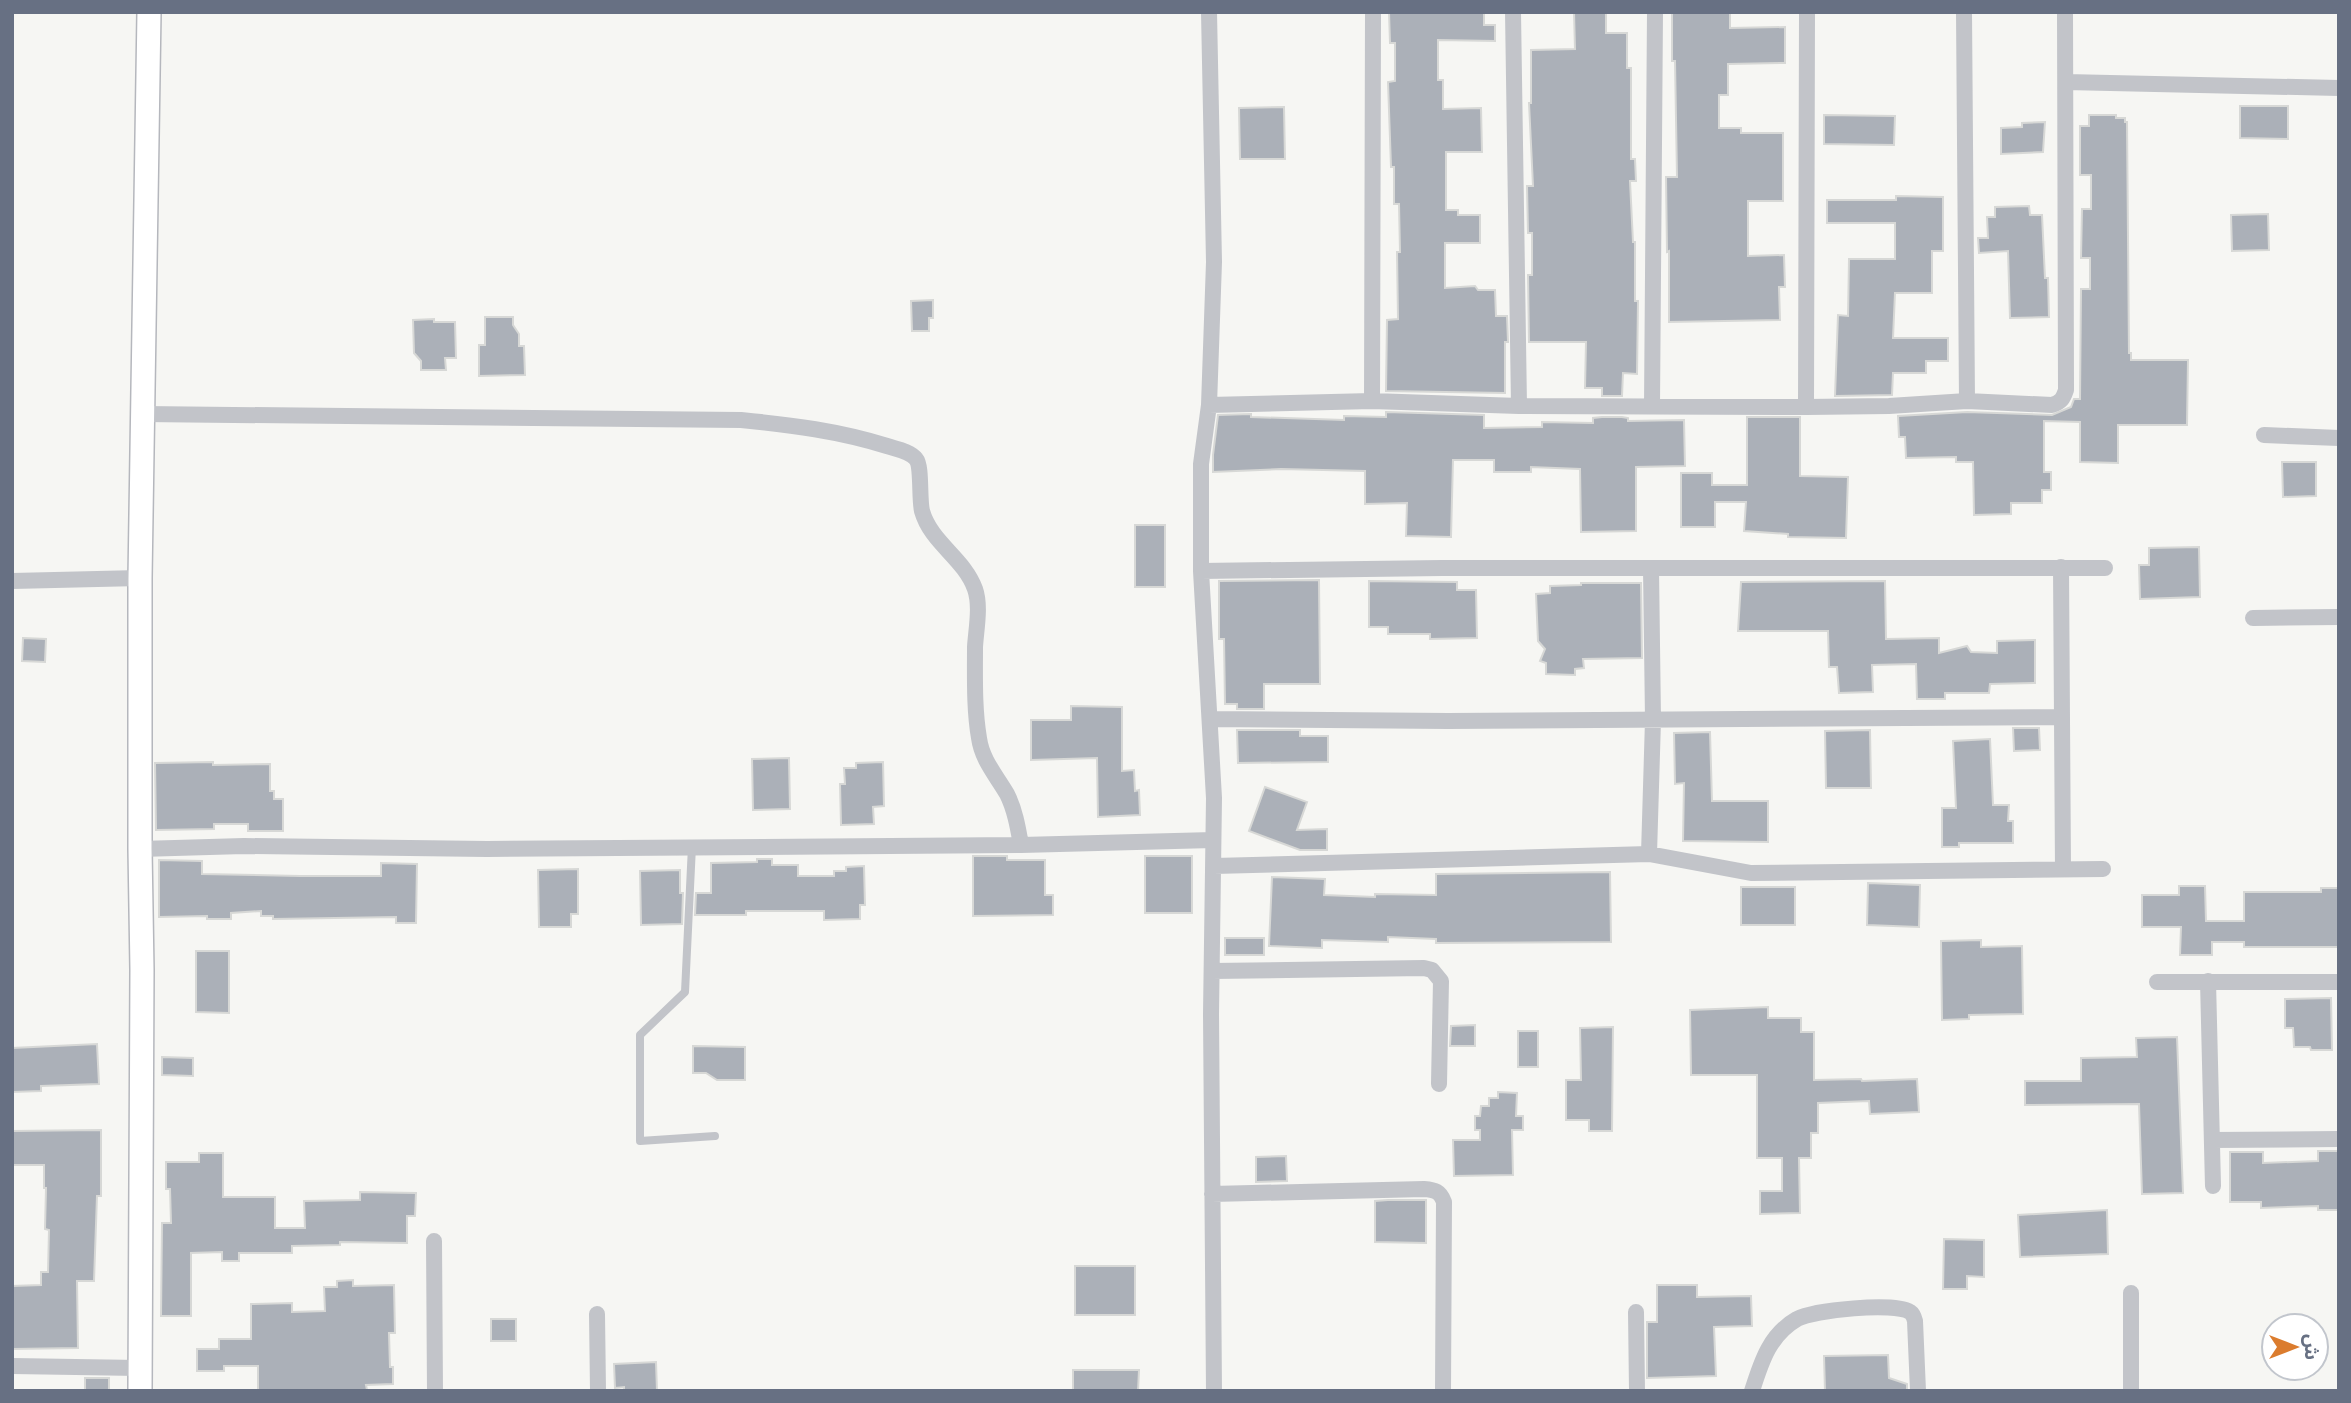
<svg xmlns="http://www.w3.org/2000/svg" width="2351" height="1403" font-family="Manrope,'Noto Sans Arabic',sans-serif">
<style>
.building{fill:#abb0b8;stroke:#d7d8d6;stroke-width:2}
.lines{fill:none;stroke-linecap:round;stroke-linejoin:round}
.secondary-casing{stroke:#b5b7bd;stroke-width:26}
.lane{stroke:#c2c4c9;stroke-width:8}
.street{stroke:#c2c4c9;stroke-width:16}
.secondary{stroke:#fff;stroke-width:23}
</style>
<rect width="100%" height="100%" fill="#f6f6f3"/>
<!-- building -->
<path class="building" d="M1389,12H1484V25H1495V41L1438,40V80H1443V109L1481,108L1482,152H1446V210H1458V215H1480V243H1445V288L1475,286L1478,290H1495L1496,316H1507L1508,342H1505V393L1386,391L1387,320L1398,319L1397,252H1400L1399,204H1394V167H1391L1388,82L1395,81V43H1390Z
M1574,12H1606V33H1627V68H1631V159H1635L1636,181H1630L1633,242H1635V301H1638L1637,374L1623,373L1622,396H1602V388H1585L1586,342H1529L1528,275H1532V233H1528L1527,186H1533L1529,103H1531V50L1575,49Z
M1672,12H1730V28L1785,27V63L1728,64V95H1719V128H1741V133H1783V201H1748V256L1784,255L1785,287H1779L1780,320L1669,322V251L1667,252L1666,177H1677L1675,61H1672Z
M2240,106H2288V139L2240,138Z
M1284,107L1285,159H1240L1239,108Z
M1824,115L1895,116L1894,145L1824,144Z
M2089,115H2116V118H2125V122H2127L2129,353H2131V360H2188L2187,425H2118V463L2080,462V422L2044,421V472H2051V490H2042V503H2011V514L1974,515L1973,462H1956V457L1906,458L1905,437H1899L1898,416L1967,412L2052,415L2071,407L2074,399H2080L2081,289H2090V258H2081L2082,209H2091V175H2080V126H2089Z
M2045,122L2043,152L2001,154V128L2022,127V123Z
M1896,196L1943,197V251H1932V293H1895L1893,338H1948V361H1926V373H1893L1892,395L1835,396L1838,315L1848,316L1849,259H1895V223H1827V200H1896Z
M2029,206L2030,215H2042L2045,278H2048L2049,317L2010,318L2008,251L1979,253L1978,238H1988L1987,217H1995V207Z
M2268,214L2269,250L2232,251L2231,215Z
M933,300V318H929V331H912L911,301Z
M485,317H513V325L519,334V346H524L525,375L479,376V345H485Z
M434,319V322H455L456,358H445L446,370H421V361L414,353L413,320Z
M1386,412L1484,415V428L1542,427V422L1593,423V418L1602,417H1622L1628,418V421L1684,420L1685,466L1636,467V531L1581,532L1580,469L1531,467V472H1494V460H1453L1451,537L1406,536L1407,503L1365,504V471L1281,469L1213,472V455L1218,415L1251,414V417L1344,420V416L1386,417Z
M1747,417H1800V476L1848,477L1846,538L1788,537V534L1744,531L1746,502H1715V527H1681V473H1712V485H1747Z
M2282,462H2316V496L2283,497Z
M1135,525H1165V587H1135Z
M2199,547L2200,597L2140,599L2139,565H2149V548Z
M1319,580L1320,684H1264V709H1237V704H1225L1224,639H1219V581Z
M1369,581L1457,582V590H1476L1477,638L1430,639V634H1388V627H1369Z
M1885,581L1886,639L1939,638V653L1967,646L1971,652L1997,653V641L2035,640V683L1990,684L1989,693H1945V699H1917L1916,664L1872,665L1873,692L1839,693L1837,667H1829L1828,631H1738L1741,582Z
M1581,583H1641L1642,658L1583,659L1584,668L1575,669V675L1546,674V663L1540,661L1545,649L1538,641L1536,594L1550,593V586L1581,585Z
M23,638L46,639L45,662L22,661Z
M1071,706L1122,707V771L1134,770L1135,791L1139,790L1140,815L1098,817L1097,758L1031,760V720H1071Z
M2013,728H2039L2040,750L2014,751Z
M1237,730H1300V736H1328V762L1238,763Z
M1870,730L1871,788H1826L1825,731Z
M1710,732L1712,801H1768V842L1683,841L1684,783L1675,784L1674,733Z
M1990,739L1993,805H2009L2008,821H2013V843H1959V847H1942V808H1956L1953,741Z
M789,758L790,809L753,810L752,759Z
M213,762V765L270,764V791H274V799H283V831H248V824H214V829L156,830L155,763Z
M883,762L884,806L873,807L874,824L841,825L840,784H845L844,768H856V763Z
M1265,787L1307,802L1297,830L1327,829V850H1300L1249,831Z
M973,856H1007V860H1045V895H1053V915L973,916Z
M1145,856H1192V913H1145Z
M757,859H772V865H798V876H834V871H846V867L864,866L865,905H860V919L824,920V911H746V915H695L696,893H711V863L757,862Z
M159,860L202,861V874L300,876H381V863L417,864L416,923H396V917L273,919V916H261V911L231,913V919H207V916L159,917Z
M578,869V914H571V927H539L538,870Z
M680,870V893H683L682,924L641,925L640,871Z
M1610,872L1611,942L1436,943V939L1388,937V942L1322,940V948L1269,946L1272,877L1325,879L1324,895L1375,897V894L1436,895V874Z
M1868,883L1920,885L1919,927L1867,925Z
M2179,886H2205L2206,921H2244V892H2321V888H2339V947H2244V942H2212V955H2180L2181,927H2142V895H2179Z
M1741,887H1795V925H1741Z
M1225,938H1264V955H1225Z
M1981,940V947L2022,946L2023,1014L1969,1015V1019L1942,1020L1941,941Z
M196,951H229V1013L196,1012Z
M2331,998L2332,1050H2311L2310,1047H2294L2293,1028H2285V999Z
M1768,1007V1018H1801V1032H1814V1080L1861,1079L1862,1081L1917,1079L1919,1112L1870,1114L1869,1101L1818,1103V1133H1811V1158H1799L1800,1213L1760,1214V1191H1782V1158H1757V1075H1691L1690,1010Z
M1475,1025V1046H1450L1451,1026Z
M1613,1027L1612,1131H1589V1120H1566V1080H1581L1580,1028Z
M1518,1031H1538V1067H1518Z
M2177,1037L2183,1193L2142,1194L2139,1104L2025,1105V1081H2081V1058L2137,1057L2136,1038Z
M97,1044L99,1084L41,1086V1091L12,1092V1048Z
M693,1046L745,1047V1080H717L706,1073H693Z
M162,1057L193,1058V1076L162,1075Z
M1498,1092L1517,1093L1516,1116H1523V1130H1512L1513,1175L1454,1176L1453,1140H1480V1130H1475V1116H1480L1481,1106H1489V1098H1498Z
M101,1130V1196H97L94,1281H77L78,1348L12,1349V1286L41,1285V1272H48L49,1230L45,1229L46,1188H44V1165H12V1131Z
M2318,1151H2339V1210H2318V1206L2261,1208V1202H2230V1152H2263V1163L2318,1161Z
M199,1153H223V1197H275V1228H305L304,1201L360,1200V1192L416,1193L415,1216H407V1243L340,1242V1245L292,1246V1253H239V1261H222V1252L191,1253V1316H161L162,1223H171L170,1189H166V1162H199Z
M1286,1156L1287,1181L1256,1182V1157Z
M1388,1200H1426V1243L1375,1242V1201Z
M2107,1210L2108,1254L2020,1257L2018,1215Z
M1944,1239L1984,1240V1277L1967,1276V1289H1943Z
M1075,1266H1135V1315H1075Z
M353,1280V1286L394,1285L395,1333H389L390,1367H393V1384L366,1385L367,1390L258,1391V1366H224V1371H197V1349H219V1339H251V1304L292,1303V1312L325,1311L324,1287H337V1281Z
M1657,1285H1697V1297L1751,1296L1752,1326L1714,1327L1716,1376L1647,1378V1322H1657Z
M491,1319H516V1341H491Z
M1888,1355L1889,1378L1907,1384V1391H1825L1824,1356Z
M656,1362L657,1391H624V1387L615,1388L614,1364Z
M1073,1370H1139L1138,1391H1073Z
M85,1378H109V1391H85Z"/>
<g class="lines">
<!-- secondary casing -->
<g class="secondary-casing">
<path id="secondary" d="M140,1391L142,970L140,849V578L149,12"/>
</g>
<!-- lane -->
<path class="lane" d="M692,846L685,992L640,1035V1141L715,1136"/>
<!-- street -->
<path class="street" d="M1209,12L1214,262L1209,405L1201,464V571L1214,798L1211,1014L1214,1391
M1513,12L1519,406
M1964,12L1967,401
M2066,82L2339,88
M1372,401L1373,12
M1209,405L1372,401L1519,406L1806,407L1807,12
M1652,406L1655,12
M1806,407L1889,406L1967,401L2052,405C2061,402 2063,399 2066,390L2065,12
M143,414L741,420C792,425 839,431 887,446C896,449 910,451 916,459C922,466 919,499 922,511C931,543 964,558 975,589C981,606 976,630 975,647C975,677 974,709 979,738C982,760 996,775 1007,794C1015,810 1018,828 1021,845
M2264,435L2339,438
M2061,567L2063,869
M1201,571L1442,568H2105
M12,581L140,578
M2253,618L2339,617
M1210,719L1448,721L2060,717
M140,849L244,846L487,849L1021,845L1213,840
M1649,854L1653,720L1651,568
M1214,866L1649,854L1751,873L2103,869
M1212,971L1424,968L1432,970L1441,981L1439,1084
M2208,981L2213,1186
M2157,982H2339
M2212,1140L2339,1139
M1212,1194L1424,1189C1435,1190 1440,1191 1444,1202L1443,1391
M434,1241L435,1391
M2131,1293V1391
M1636,1312L1637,1391
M597,1314L598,1391
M12,1366L139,1368
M1752,1391C1761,1363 1769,1335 1797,1319C1814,1310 1894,1302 1910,1312C1913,1314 1914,1317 1915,1321L1918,1391"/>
<!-- secondary -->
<use href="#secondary" class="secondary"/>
</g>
<!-- border -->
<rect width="2351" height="1403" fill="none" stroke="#677083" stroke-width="28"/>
<!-- north arrow -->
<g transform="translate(2295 1347) rotate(90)"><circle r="33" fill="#ffffff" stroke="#c2c6cd" stroke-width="2"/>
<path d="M0-5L12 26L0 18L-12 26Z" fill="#db7c2e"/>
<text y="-10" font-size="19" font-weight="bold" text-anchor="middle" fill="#677083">ش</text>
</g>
</svg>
